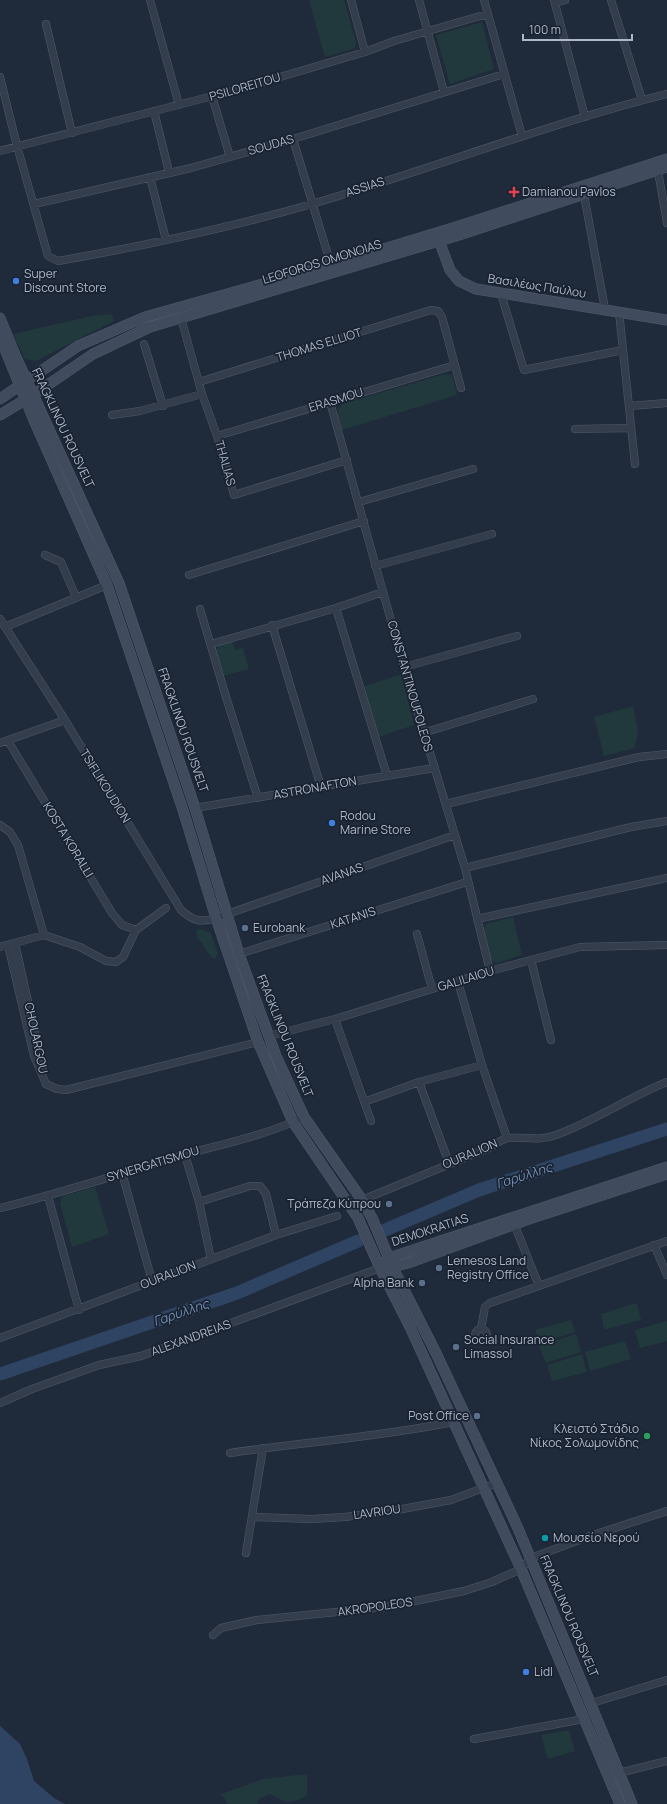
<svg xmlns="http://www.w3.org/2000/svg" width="667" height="1804" font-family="Manrope,sans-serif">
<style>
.green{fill:#21393c}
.water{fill:#2f4462}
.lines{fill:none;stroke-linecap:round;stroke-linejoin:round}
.river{stroke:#2f4462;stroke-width:13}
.street-casing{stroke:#515a69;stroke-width:8}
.secondary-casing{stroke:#515a69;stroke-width:11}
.street{stroke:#333d4b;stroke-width:7}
.secondary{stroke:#414b5e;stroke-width:10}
.health-dot{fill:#e0444e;stroke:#192230;stroke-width:1.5}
.shop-dot{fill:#3f7fe0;stroke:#192230;stroke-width:1.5}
.service-dot{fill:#5c6f8a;stroke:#192230;stroke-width:1.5}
.leisure-dot{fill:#2e9e5b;stroke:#192230;stroke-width:1.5}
.culture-dot{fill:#0f9aa8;stroke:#192230;stroke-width:1.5}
.labels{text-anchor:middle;stroke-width:3.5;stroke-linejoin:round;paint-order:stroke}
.street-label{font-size:12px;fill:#aeb7c7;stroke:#192230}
.poi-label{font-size:12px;fill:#aeb7c7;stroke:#192230;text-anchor:start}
.water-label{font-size:13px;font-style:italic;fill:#738eb2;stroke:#192230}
</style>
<rect width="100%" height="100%" fill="#1f2b3b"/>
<!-- green -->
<path class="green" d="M309,0H344L356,42L355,48L325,57Z
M482,22L494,69L450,84L436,35Z
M112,314L114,321L36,361L25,359L13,334L92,316Z
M445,374L452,375L457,395L342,430L337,413L342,404Z
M232,640L235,650L243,648L249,669L222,676L216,650L220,643Z
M401,674L414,725L378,737L363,687Z
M633,706L638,730L635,748L604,756L594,717Z
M513,917L522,955L496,963L490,959L482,931L486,924Z
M198,929L210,932L218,953L215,959L212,958L197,937L196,932Z
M95,1187L109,1234L72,1247L60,1203L63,1196Z
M637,1303L641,1320L604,1330L601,1314Z
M571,1320L575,1332L540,1343L535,1330Z
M667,1321V1341L640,1348L635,1330Z
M576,1334L581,1352L546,1363L539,1346Z
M625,1341L631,1359L590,1371L585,1352Z
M582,1354L587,1372L552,1381L547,1365Z
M569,1730L575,1751L548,1759L541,1735Z
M307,1774V1796C288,1804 288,1804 270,1794L259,1799L257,1804H228L221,1794L263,1779Z"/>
<!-- water -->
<path class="water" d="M0,1726L20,1744L27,1759L34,1781L54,1798L65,1804H0Z"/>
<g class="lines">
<!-- river -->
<path class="river" d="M385,1230L479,1190L667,1129
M0,1374L237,1293L358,1241"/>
<!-- street casing -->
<g class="street-casing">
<path id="street" d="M150,0L179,105
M351,0L365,52
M419,0L444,92
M484,0L522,136
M554,0L585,117
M611,0L642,100
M555,3L565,0
M46,24L72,133
M0,77L17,146L48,256L58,261C144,246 229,228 312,204C431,169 547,124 667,94
M212,96L230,157
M154,111L169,172
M293,139L331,265
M0,151L232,91L365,52L394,41L480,16L488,15
M658,171L667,223
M150,177L166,240
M584,195L605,309
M34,204L191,168L293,139L504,74
M501,294L524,370L623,350
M619,312L635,464
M181,318L202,394L217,436L234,495L347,460
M144,344L163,406
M199,382L431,310L438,311L442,317L461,388
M330,402L404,667L465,868L490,971
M629,406L667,403
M112,415L140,411L202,394
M575,429L631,428
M217,436L455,365
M359,502L473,469
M45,555L61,562L76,597
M375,566L492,534
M189,575L364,521
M336,608L387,776
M200,609L226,697L258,798
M0,619L65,720L181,910C193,921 201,923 216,918L455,835
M272,625L321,787
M5,627L107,585
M211,644L336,608L383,592
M404,667L517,636
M423,733L533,699
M8,741L112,913L122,925L136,930
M0,743L65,720
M446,804L639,757L667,754
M195,808L434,768
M0,825L10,832L18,845L44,935
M465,868L631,827L667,821
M477,919L667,878
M417,934L432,989
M15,943L43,1069
M8,945L34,1056L46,1084
M0,947L44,935L80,947L106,961L116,962L123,957L136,930L166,908
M239,954L467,882
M531,960L551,1040
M458,982L482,1065L507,1138
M335,1019L371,1121
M269,1036L335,1019L490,971L580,947L667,945
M419,1082L449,1163
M46,1084L57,1089L66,1090L258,1042
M364,1102L419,1082L482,1065
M185,1155L199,1202L211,1259
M122,1173L152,1281
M48,1196L79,1310
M362,1200L489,1148C494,1145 502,1139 508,1138C526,1136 537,1142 556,1135C595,1121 629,1097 667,1082
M199,1202L250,1186H260L266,1194L276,1235
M0,1208C62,1193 122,1173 183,1155C223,1144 267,1135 304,1117
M513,1221L539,1286
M654,1245L667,1275
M475 1335a6 6 0 1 1 12 0a6 6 0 1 1-12 0Z
M481,1329L485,1307L490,1303L667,1241
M0,1338L276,1235L337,1216
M0,1403L32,1389L99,1365L141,1356L380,1268
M230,1453C304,1442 380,1437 453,1422
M253,1517L312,1519L345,1517L397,1510L451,1500L497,1483
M246,1553L263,1448
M213,1635L221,1628L257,1620L386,1607L464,1591L492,1582L521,1569L531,1558L590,1536L667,1511
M592,1703L667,1680
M474,1739L584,1719
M619,1773L667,1761"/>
</g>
<!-- secondary casing -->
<g class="secondary-casing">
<path id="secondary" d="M437,235L450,270L459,281L476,289L667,320
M0,318L16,357L119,583L195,808L239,954L276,1056L304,1117L362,1200L372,1218L393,1268L436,1353L517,1526L632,1804
M0,337L33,418L107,585L183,810L216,918L258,1042L293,1122L358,1218L380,1268L410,1327L521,1569L620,1804
M0,399L78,346L145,317L331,265L456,227L667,159
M0,415L33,395L93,354L150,327L459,235L667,167
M385,1262L389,1258L667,1167
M388,1268L408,1263L526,1220L667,1174"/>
</g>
<!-- street -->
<use href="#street" class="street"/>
<!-- secondary -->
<use href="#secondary" class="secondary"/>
</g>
<!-- markers -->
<path class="health-dot" d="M512 186h4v4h4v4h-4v4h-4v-4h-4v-4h4z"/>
<g class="shop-dot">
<circle cx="16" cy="281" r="4"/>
<circle cx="332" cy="823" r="4"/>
<circle cx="526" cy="1672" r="4"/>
</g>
<g class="service-dot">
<circle cx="245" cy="928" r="4"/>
<circle cx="389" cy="1204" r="4"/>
<circle cx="439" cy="1268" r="4"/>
<circle cx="422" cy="1283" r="4"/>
<circle cx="456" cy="1347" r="4"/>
<circle cx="477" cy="1416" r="4"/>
</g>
<circle class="leisure-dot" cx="647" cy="1436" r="4"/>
<circle class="culture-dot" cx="545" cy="1538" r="4"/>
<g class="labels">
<!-- street labels -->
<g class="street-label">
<text transform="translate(245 87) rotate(-16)" y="4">PSILOREITOU</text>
<text transform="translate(271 145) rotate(-16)" y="4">SOUDAS</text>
<text transform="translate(365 187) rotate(-18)" y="4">ASSIAS</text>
<text transform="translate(322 262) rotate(-17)" y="4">LEOFOROS OMONOIAS</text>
<text transform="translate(537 286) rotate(9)" y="4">Βασιλέως Παύλου</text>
<text transform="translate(319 345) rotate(-17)" y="4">THOMAS ELLIOT</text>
<text transform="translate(336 400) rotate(-17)" y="4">ERASMOU</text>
<text transform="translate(63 428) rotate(65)" y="4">FRAGKLINOU ROUSVELT</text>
<text transform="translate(225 463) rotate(74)" y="4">THALIAS</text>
<text transform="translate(410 686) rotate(74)" y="4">CONSTANTINOUPOLEOS</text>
<text transform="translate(183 730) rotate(71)" y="4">FRAGKLINOU ROUSVELT</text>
<text transform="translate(105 786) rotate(58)" y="4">TSIFLIKOUDION</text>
<text transform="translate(315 788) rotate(-10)" y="4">ASTRONAFTON</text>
<text transform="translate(68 840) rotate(59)" y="4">KOSTA KORALLI</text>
<text transform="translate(342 874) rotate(-19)" y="4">AVANAS</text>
<text transform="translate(353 918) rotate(-18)" y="4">KATANIS</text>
<text transform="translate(466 979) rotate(-17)" y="4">GALILAIOU</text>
<text transform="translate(285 1036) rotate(68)" y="4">FRAGKLINOU ROUSVELT</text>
<text transform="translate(36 1038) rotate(78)" y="4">CHOLARGOU</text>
<text transform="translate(470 1154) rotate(-23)" y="4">OURALION</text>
<text transform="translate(153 1164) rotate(-17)" y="4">SYNERGATISMOU</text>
<text transform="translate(430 1230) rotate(-18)" y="4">DEMOKRATIAS</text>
<text transform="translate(168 1275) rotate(-21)" y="4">OURALION</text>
<text transform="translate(191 1338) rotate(-20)" y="4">ALEXANDREIAS</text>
<text transform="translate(377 1512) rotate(-8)" y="4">LAVRIOU</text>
<text transform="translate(375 1607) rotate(-8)" y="4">AKROPOLEOS</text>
<text transform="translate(569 1616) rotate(67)" y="4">FRAGKLINOU ROUSVELT</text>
</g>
<!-- poi labels -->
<g class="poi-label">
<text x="522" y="196">Damianou Pavlos</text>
<text x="24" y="278">Super<tspan x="24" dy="14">Discount Store</tspan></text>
<text x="340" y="820">Rodou<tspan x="340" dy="14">Marine Store</tspan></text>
<text x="253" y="932">Eurobank</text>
<text x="381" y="1208" text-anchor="end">Τράπεζα Κύπρου</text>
<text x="447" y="1265">Lemesos Land<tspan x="447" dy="14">Registry Office</tspan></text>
<text x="414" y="1287" text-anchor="end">Alpha Bank</text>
<text x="464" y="1344">Social Insurance<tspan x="464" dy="14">Limassol</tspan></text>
<text x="469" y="1420" text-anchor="end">Post Office</text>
<text x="639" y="1433" text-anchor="end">Κλειστό Στάδιο<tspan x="639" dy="14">Νίκος Σολωμονίδης</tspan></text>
<text x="553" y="1542">Μουσείο Νερού</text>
<text x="534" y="1676">Lidl</text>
</g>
<!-- water labels -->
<g class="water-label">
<text transform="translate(524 1175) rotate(-18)" y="5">Γαρύλλης</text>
<text transform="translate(181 1312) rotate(-19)" y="5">Γαρύλλης</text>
</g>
</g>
<!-- scale -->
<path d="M523 34v6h109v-6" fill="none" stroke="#aeb7c7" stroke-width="2"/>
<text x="529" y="34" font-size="12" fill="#aeb7c7" stroke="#192230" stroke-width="3" paint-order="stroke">100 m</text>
</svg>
